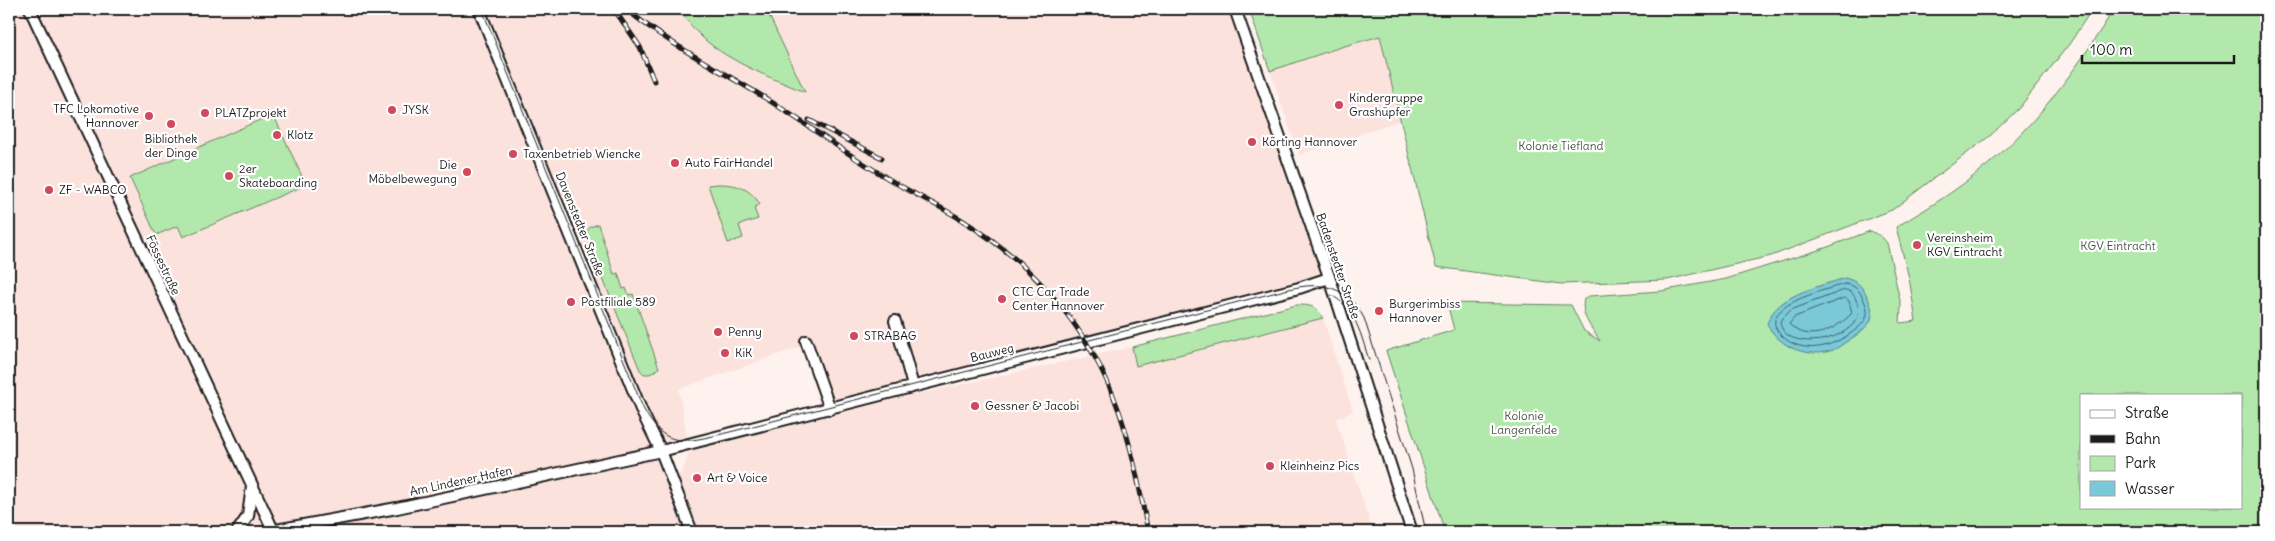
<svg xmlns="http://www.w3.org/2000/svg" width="2275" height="541" font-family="Delius,sans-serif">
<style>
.built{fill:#fce2dc}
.green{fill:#b2e8ab;stroke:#678264;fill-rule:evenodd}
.water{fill:#7ac8d8;stroke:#54838d}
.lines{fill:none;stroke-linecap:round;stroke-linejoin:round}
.shore{stroke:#426167;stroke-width:1}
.minor-casing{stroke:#1c1c1c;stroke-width:14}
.minor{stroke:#fff;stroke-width:10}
.tram{stroke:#1c1c1c;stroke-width:1}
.rail-casing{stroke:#1c1c1c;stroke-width:5}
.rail{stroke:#fff;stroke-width:3;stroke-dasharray:9;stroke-linecap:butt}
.poi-dot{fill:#d1495b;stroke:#fff;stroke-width:2}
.labels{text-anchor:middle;stroke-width:4.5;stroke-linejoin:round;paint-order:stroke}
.poi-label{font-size:12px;fill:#1c1c1c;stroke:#fff;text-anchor:start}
.park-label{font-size:12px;fill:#495947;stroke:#fff}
.street-label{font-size:12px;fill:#1c1c1c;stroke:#fff}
</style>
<rect width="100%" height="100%" fill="#fef2ef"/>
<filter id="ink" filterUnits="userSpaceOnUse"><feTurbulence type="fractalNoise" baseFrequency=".02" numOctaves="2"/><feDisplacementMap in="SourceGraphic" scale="10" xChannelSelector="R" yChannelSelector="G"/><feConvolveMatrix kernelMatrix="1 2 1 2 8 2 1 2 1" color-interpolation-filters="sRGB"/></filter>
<g filter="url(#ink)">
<!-- built -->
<path class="built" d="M9,9H1235L1329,278L828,408L806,345L679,389L688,444L661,451L671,476L682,473L689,452L743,437L908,396L1132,347L1279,309L1311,305L1318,310L1323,318L1353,411L1336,419L1373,532H9Z
M1380,36L1401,120L1299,155L1270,71L1341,47Z"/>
<!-- green -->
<path class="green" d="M678,9H766L805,92C773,79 722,59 698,33C691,26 685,17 678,9Z
M1249,9H2092L2070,43L2020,107L1991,135L1892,210L1771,256L1667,280L1561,284L1436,267L1380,36L1341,47L1270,71Z
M2114,9H2266V532H1445L1386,351L1454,330L1447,303L1571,305L1584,331L1600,341C1592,328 1580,316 1584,299L1589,296L1661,291L1726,279L1825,248L1870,231L1881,236L1887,243L1901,305L1900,323L1916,321L1909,278L1896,227C1932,206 1968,183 1999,155C2045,113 2082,61 2114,9ZM2081,395H2241V507H2081Z
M273,114L306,185L183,237L178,226L156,235L130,178Z
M718,184C738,184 749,188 760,204L754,208L758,219L739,225L743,238L728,243L708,185Z
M598,224L614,274L618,273L623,289L626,288L629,295L633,294L659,368L650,374H644L640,370L586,237V232L590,227Z
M1296,305C1309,305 1316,305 1323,318L1136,366L1132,347Z"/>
<!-- water -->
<path class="water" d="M1845,278C1856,281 1862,285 1867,296C1871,304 1874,314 1870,322C1865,329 1856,336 1849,340C1844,343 1838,348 1833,350C1807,359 1779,347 1767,324C1776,294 1819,287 1845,278Z"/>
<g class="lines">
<!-- shore -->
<path class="shore" d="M1845,284C1853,285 1858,288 1862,296C1865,303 1869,310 1866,318C1860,331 1832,346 1818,347C1807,349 1791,345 1783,337C1750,307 1825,290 1845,284Z
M1845,290C1851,291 1854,294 1856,300C1875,339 1782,358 1780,321L1791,310Z
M1845,298L1849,301L1852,313C1836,330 1808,344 1789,324L1795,317Z"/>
<!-- minor casing -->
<g class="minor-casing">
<path id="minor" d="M30,9L274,532
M479,9L642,412L661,451L692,532
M1235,9L1333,288L1412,532
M895,321L913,386
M806,341L830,409
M237,532L248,516L252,486
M265,532L397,508L661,451L1299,288L1329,278"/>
</g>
<!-- minor -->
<use href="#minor" class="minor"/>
<!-- tram -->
<path class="tram" d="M482,9L643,408C664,448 683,443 722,434L1289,289C1322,281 1347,286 1364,318L1412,469L1426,532
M1331,295C1356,308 1361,336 1369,360"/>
<!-- rail casing -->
<g class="rail-casing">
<path id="rail" d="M614,9L640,47L654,81
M626,9C666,42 712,66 757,93C800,119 840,150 884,176C909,192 936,204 962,220C1024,258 1075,312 1106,379C1129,428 1138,480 1148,532
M809,120L882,158"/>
</g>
<!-- rail -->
<use href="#rail" class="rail"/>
</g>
</g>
<!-- markers -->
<g class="poi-dot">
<circle cx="1339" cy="105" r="5"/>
<circle cx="392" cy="110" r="5"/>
<circle cx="205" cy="113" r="5"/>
<circle cx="149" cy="116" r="5"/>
<circle cx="171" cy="124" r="5"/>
<circle cx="277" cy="135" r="5"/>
<circle cx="1252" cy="142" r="5"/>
<circle cx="513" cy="154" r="5"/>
<circle cx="675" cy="163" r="5"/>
<circle cx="467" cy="172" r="5"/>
<circle cx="229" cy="176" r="5"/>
<circle cx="49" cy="190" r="5"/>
<circle cx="1917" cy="245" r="5"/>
<circle cx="1002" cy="299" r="5"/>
<circle cx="571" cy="302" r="5"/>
<circle cx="1379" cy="311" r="5"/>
<circle cx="718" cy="332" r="5"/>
<circle cx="854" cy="336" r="5"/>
<circle cx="725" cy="353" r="5"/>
<circle cx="975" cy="406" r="5"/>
<circle cx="1270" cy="466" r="5"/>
<circle cx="697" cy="478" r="5"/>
</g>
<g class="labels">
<!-- poi labels -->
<g class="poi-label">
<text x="1349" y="102">Kindergruppe<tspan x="1349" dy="14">Grashüpfer</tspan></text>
<text x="139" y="113" text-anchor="end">TFC Lokomotive<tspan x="139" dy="14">Hannover</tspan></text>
<text x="402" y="114">JYSK</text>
<text x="215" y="117">PLATZprojekt</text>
<text x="287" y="139">Klotz</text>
<text x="171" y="143" text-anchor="middle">Bibliothek<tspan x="171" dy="14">der Dinge</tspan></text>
<text x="1262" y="146">Körting Hannover</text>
<text x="523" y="158">Taxenbetrieb Wiencke</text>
<text x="685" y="167">Auto FairHandel</text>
<text x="457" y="169" text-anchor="end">Die<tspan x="457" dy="14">Möbelbewegung</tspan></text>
<text x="239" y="173">2er<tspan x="239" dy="14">Skateboarding</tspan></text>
<text x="59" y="194">ZF - WABCO</text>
<text x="1927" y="242">Vereinsheim<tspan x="1927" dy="14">KGV Eintracht</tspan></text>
<text x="1012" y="296">CTC Car Trade<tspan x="1012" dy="14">Center Hannover</tspan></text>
<text x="581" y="306">Postfiliale 589</text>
<text x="1389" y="308">Burgerimbiss<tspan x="1389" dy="14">Hannover</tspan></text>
<text x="728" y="336">Penny</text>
<text x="864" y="340">STRABAG</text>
<text x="735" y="357">KiK</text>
<text x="985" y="410">Gessner &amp; Jacobi</text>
<text x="1280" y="470">Kleinheinz Pics</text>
<text x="707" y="482">Art &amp; Voice</text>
</g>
<!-- park labels -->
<g class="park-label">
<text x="1561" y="150">Kolonie Tiefland</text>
<text x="2118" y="250">KGV Eintracht</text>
<text x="1524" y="420">Kolonie<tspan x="1524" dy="14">Langenfelde</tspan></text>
</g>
<!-- street labels -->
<g class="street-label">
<text transform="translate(580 224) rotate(68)" y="4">Davenstedter Straße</text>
<text transform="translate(163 265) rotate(65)" y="4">Fössestraße</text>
<text transform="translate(1338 266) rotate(71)" y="4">Badenstedter Straße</text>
<text transform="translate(992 353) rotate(-14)" y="4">Bauweg</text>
<text transform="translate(461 481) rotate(-12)" y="4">Am Lindener Hafen</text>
</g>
</g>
<!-- margin -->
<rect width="2275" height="541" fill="none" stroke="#fff" stroke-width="30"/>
<rect x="15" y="15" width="2245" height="511" fill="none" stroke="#1c1c1c" stroke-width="2" filter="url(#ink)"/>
<!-- legend -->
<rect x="2080" y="394" width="162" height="115" fill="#ffffff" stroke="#a4a4a4"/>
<rect x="2090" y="410" width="25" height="8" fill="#ffffff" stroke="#a4a4a4"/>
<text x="2125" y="418" font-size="15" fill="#1c1c1c">Straße</text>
<rect x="2090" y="435" width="25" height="8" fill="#1c1c1c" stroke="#a4a4a4"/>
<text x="2125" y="444" font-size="15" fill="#1c1c1c">Bahn</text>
<rect x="2090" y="456" width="25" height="15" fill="#b2e8ab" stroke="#a4a4a4"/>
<text x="2125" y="468" font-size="15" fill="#1c1c1c">Park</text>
<rect x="2090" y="481" width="25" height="15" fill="#7ac8d8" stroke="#a4a4a4"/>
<text x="2125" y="494" font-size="15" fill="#1c1c1c">Wasser</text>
<!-- scale -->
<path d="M2082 55v8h152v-8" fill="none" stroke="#1c1c1c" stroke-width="2.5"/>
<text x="2090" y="55" font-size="15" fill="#1c1c1c" stroke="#ffffff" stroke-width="4" paint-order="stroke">100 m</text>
</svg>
